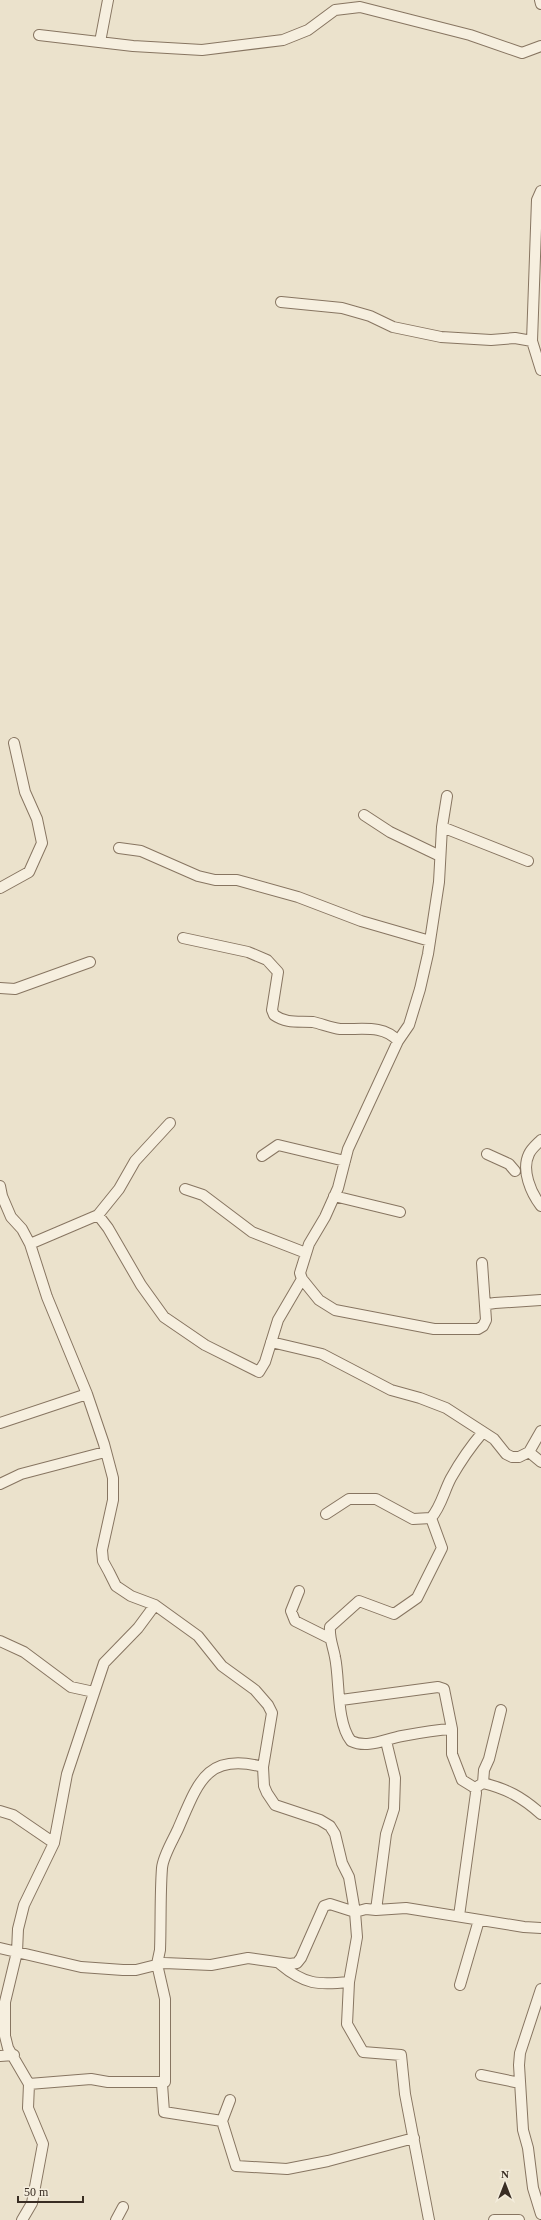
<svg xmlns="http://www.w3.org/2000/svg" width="541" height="2220" font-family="Georgia,serif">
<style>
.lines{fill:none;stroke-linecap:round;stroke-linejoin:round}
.minor-casing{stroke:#877561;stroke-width:12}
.minor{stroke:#f6efdf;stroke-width:10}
</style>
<rect width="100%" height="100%" fill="#ebe2cc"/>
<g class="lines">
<!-- minor casing -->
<g class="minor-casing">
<path id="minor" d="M540,0L541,4
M39,35L133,46L202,50L283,40L308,30L335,10L360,7L470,35L522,53L541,46
M100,42L108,0
M541,191L537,200L532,341L541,370
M281,302L342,308L370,316L393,327L441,337L491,340L515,338L532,341
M447,796L442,827L439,882L428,954L420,989L409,1025L398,1041L348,1149L338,1188L325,1217L309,1244L300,1273L302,1279L319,1300L335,1310L434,1329H478L483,1326L486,1320L482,1263
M364,815L390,832L440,856
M442,827L528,861
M119,848L141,851L198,876L215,880H237L298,897L361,921L430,941
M0,888L29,872L42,843L37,819L25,792L14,743
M183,938L248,952L267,960L278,972L272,1010L274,1015C287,1024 298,1021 313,1022C322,1024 331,1028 340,1029C360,1030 383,1024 398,1041
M0,988L15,989L90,962
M541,1140C537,1144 531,1149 529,1154C521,1170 531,1193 541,1206
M487,1154L509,1164L515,1171
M262,1156L278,1145L345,1161
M0,1186L2,1196L11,1217L22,1229L30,1244L47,1297L87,1394L104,1444L113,1478V1500L102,1550L103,1561L109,1572L116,1586L131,1596L155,1605L198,1636L222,1666L255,1690L268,1705L272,1713L263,1767L264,1786L267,1793L275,1805L320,1820L330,1826L335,1834L342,1863L349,1877L355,1912L366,1909L376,1910L406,1908L524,1927L541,1928
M185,1189L203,1195L252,1232L306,1253
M334,1196L400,1212
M98,1215L108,1228L141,1285L164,1317L205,1345L259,1372L265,1362L278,1320L302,1279
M30,1244L98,1215L119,1189L135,1161L170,1123
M486,1307L488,1304L495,1303L541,1300
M271,1342L322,1354L391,1390L420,1398L446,1408L494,1439L506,1454L512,1457H519L529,1452L541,1431
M0,1423L87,1394
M529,1452L541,1462
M0,1484L21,1474L105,1452
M326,1514L349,1499H376L413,1519L431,1518C441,1507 444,1491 451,1478C460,1462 471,1446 483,1432
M431,1518L442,1548L417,1598L394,1614L359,1601L330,1627C329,1638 333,1646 335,1657C340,1680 336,1722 351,1741C368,1749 385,1739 402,1736C418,1733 435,1730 452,1729V1754L462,1780L475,1788L476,1793L459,1916
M299,1591L291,1611L295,1621L329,1638
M0,1641L24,1652L71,1687L94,1692
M341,1700L438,1687L444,1689L452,1729
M483,1783C507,1789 522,1797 541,1814
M475,1788L483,1783L484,1770L489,1759L501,1710
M0,1811L13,1815L54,1843
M376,1910L386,1834L394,1809L395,1778L386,1741
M0,1948L81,1967L123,1970H136L164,1963L211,1965L248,1958L290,1964L297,1963L301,1958L324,1906L330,1904L355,1912L357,1937L349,1982L347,2024L363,2052L401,2055L405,2094L429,2220
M280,1964C305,1985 318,1985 349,1982
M460,1985L479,1920
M541,1989L520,2053L519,2065L523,2130L528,2148L533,2188L541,2214
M0,2056L14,2055
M481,2075L520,2083
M29,2084L91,2079L108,2082H165V1999L157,1964L160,1950C161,1923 160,1895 162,1868C163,1856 173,1840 178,1829C198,1783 206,1752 263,1767
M162,2084L164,2112L222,2121
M230,2100L222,2121L236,2166L287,2169L328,2161L414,2138
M22,2220L32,2203L43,2144L28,2108L29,2084L8,2048L5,2036V2002L17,1952L18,1929L24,1905L54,1843L67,1774L104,1663L138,1628L155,1605
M116,2220L123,2207
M494,2220H519"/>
</g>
<!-- minor -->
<use href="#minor" class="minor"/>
</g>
<!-- north arrow -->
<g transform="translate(505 2184)" stroke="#f3ecdb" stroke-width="3" paint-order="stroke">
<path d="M0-3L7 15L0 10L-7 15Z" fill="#392d23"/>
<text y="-6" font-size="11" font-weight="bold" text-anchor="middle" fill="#392d23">N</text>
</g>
<!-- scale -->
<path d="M18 2196v6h65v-6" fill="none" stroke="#392d23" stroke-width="2"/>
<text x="24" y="2196" font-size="12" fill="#392d23" stroke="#f3ecdb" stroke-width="3" paint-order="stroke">50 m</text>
</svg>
